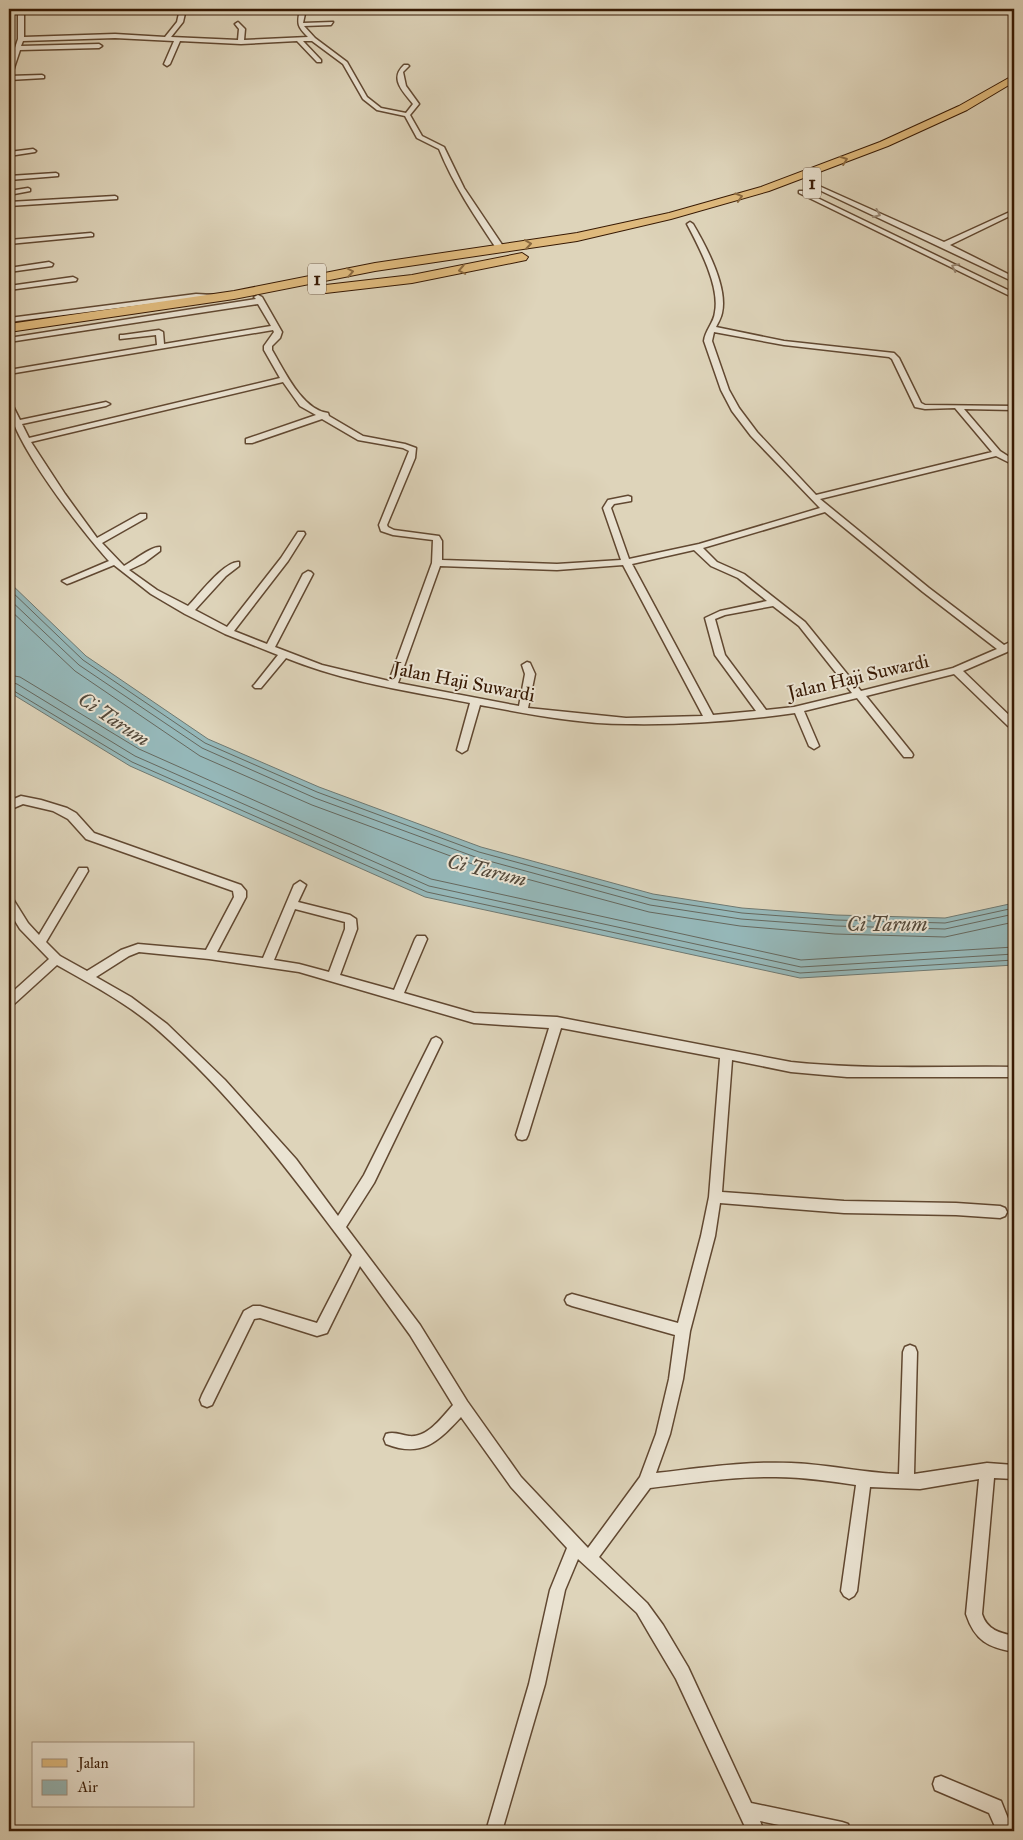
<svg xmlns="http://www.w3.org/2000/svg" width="1023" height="1840" font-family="'IM FELL Great Primer',serif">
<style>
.water{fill:#95b7b8;stroke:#6f7870}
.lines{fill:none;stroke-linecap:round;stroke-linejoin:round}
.shore{stroke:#66685e;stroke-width:1}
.minor-casing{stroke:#614831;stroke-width:3}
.primary-casing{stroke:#371903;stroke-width:2}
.minor{fill:#eae3d2;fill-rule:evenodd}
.primary{fill:#dfba7d;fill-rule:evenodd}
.oneway{stroke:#8b6a40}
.oneway2{stroke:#998875}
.labels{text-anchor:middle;stroke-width:4;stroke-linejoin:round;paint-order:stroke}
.shield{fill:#eae3d2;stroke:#6d5641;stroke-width:1}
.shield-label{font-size:18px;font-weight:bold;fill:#371903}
.street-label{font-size:19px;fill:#371903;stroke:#eae3d2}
.water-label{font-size:20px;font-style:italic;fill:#534839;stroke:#eae3d2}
</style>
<rect width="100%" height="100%" fill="#ded4ba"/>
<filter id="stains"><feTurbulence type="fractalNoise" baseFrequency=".004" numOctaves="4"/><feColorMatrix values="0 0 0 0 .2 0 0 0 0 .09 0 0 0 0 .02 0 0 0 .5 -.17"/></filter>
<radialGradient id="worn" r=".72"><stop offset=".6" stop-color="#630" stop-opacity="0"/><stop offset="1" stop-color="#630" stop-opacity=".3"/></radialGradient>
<!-- water -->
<path class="water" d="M9,582L86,656L208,739L319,787L481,847L653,894L742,908L836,915L945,918L1014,903V965L800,978L425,897L130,766L9,692Z"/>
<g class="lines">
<!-- shore -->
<path class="shore" d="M9,589L83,660L205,743L317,792L479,852L652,899L742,913L836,920L945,923L1014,908
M9,599L79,665L202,748L315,798L478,858L650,905L741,919L836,926L945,929L1014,914
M9,609L75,671L200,756L312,805L475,865L649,912L740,926L835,934L945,937L1014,922
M9,675L20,677L139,749L431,879L801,960L1014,947
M9,682L17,684L135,756L429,886L801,967L1014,954
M9,688L132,762L427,892L800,973L1014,960"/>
<!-- minor casing -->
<g class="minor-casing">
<path id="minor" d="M18,9H24V37L115,34L165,37L177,22L180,9H186L183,22L171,37L238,40L239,29L235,24L238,22L245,29L244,40L308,37C297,26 297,24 300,9H306L303,23L333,22L331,25L304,26L315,38L347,62L367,97L381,108L406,113L413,104C403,91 389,79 404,65H408L409,66L403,72L406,86L419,104L410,115L422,136L444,147L464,188L505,249L498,251C476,218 454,186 439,149L417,138L405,116L377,110L363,99L343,64L312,41H303L321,60V62H317L297,41L241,44L180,41L170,64L167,66L164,64L174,41L115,38L23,41L21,46L99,44L102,46L99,48L20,50L12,74L9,76V66L18,39Z
M42,75L44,76V78L9,80V76Z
M33,149L36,151L35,152L9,156V152Z
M56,173L58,174V176L9,180V176Z
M815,186H819L944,242L1014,210V214L950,245L1014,277V282L815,188Z
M28,188L30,189V191L9,195V191Z
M799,191H803L1014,293V298L799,193Z
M115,196L117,197V199L9,206V202Z
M690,222L693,224C706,246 728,287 722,313C721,318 718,323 716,327L784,341L894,353L899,358L921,403L925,405L1014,406V410L964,409L1000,451L1014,460V465L996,456L820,499L929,588L1004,645L1014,640V647L1007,652L963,671L1014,720V727L1008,726L954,674L866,696L912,753L913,755L912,757H904L857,698L804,711L819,746L814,749L809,746L795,713C739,721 683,725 627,724C578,724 528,714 480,705L467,750L462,753L457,750L470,703C408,691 345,682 286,658L261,688H255L253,686L255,684L278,655L225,634L185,614L151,594L114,565L70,583L67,584L62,581L109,561C84,534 9,438 9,404L13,406L20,420L106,402L110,404L106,406L22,424L29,438L280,378L264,350V346L274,332L273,330L9,374V370L157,345L156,335L120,339V335H123L159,330L163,332L164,344L271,326L258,304L9,342V338L256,299L254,297L258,295L262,297L282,332L280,338L272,346V350C284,370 302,410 328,413L329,416L363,436L405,444L416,448L415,458L387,525L388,527L394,530L439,536L442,541V560L557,564L621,560L603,508L608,500L628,496L631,497V501L614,504L611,508L629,559L699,544L820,508L751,436L732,411L721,390L704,341C705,330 714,323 715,312C720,286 699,247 687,224ZM714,332L784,345L889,357L892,359L915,407L925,409L955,408L992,452L816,495L757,432L739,408L729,390L712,341ZM283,382L300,406L316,415L246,439V443H252L322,419L358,440L403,448L409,451L379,525L381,531L393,535L433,540L432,563L389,681L322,665L275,647L313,574L311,572L308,571L303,574L267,644L234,631L288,561L305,534L304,532H298L281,558L227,627L195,610L226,576L239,566V562C225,560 198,596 188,606L157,590L129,570L144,563L160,551V547C152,546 133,561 124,566L102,543L146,518V514H140L97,538L65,494L31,442ZM825,512L923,592L997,649L953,668L861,691L805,622L744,574L717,562L703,548ZM694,550L711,566L738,578L767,601L720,611L705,618L715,655L756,711L713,715L632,564ZM623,565L703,716L626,718L528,708L535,674L530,663L527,662L522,665L525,674L519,706L398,683L440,566L557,570ZM773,606L799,626L852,693L794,707L766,710L725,655L715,619L725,615Z
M91,233L93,234V236L9,244V240Z
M1011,259H1014V264L1010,262Z
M49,262L53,264L52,266L9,272V268Z
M73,277L77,279L76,281L9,290V286Z
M196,294L215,295L219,297L215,299L196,298L9,322V318Z
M21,796L41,800L67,808L76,813L94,833L241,885L246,891V897L217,952L263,958L294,885L300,881L306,885L298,902L350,915L356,919L357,929L340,975L394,990L415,939L417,936H425L427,939L404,993L474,1013L557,1017L791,1062C866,1070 940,1066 1014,1067V1077H847L791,1072L732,1060L722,1192L844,1201L956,1203L1000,1206L1005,1208L1007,1212L1005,1216L1000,1218L956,1215L844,1213L720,1203L715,1236L690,1331L683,1379L670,1434L656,1473C701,1468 746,1461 791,1463C827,1464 863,1473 899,1474L903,1352L905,1347L910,1345L915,1347L917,1352L914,1474L987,1463L1014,1465V1479L994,1478L982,1614C987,1630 1000,1633 1014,1636V1652C988,1647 975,1641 966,1614L979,1479L920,1489L870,1487L857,1591L854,1596L849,1599L844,1596L841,1591L856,1485C829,1481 803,1477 776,1477C734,1476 692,1483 650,1488L599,1557L647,1603L663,1625L688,1667L751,1803L842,1822L848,1824L850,1831H808L760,1821L764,1831H747L676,1679L651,1637L637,1613L578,1559L565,1590L545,1684L502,1831H486L529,1684L550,1590L567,1548L511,1487L461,1417C438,1442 422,1458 386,1444L384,1439L386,1434C394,1431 401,1435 409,1436C428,1438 442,1417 453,1405L410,1335L360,1266L327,1333L317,1336L260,1318L254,1319L212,1405L207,1407L202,1405L200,1400L202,1395L244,1311L253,1306H260L317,1323L352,1255C293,1176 233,1096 159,1031C129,1004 92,985 57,965L13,1005L9,1007V995L49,959L20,929L9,911V898L13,899L28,923L39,935L79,868H87L88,871L46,942L60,956L87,971L121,950L138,944L206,950L234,897L233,891L86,839L68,819L53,811L23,804L9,810V801ZM295,909L345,922V929L329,972L299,964L274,960ZM139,952L209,959L299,972L474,1023L549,1028L516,1135L518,1139L522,1140L526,1139L528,1135L561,1028L720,1058L709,1197L701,1236L678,1323L572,1294L567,1296L565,1300L567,1304L572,1306L675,1335L669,1379L656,1434L640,1477L588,1548L521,1477L467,1401L420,1325L346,1227L374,1183L442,1042L440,1039L436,1037L432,1039L364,1175L338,1216L296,1159L225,1080L167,1024L131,997L96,977L129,956Z
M941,1776L1001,1801L1013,1831H997L989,1813L935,1790L933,1784L935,1778Z"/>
</g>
<!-- primary casing -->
<g class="primary-casing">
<path id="primary" d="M1014,75V82L967,110L888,146L769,191L671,219L577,241L375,271L234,299L9,332V324L234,291L375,263L577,233L669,213L761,187L880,142L959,106Z
M522,253L528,257L526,260L412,283L317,294L311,290L317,286L412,275Z"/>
</g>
<!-- minor -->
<use href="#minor" class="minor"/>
<!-- primary -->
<use href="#primary" class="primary"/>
</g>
<!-- one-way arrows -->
<defs><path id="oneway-chevron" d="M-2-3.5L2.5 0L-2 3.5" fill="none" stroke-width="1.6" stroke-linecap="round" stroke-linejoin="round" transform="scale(1.25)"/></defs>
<g class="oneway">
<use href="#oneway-chevron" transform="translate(844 160) rotate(-20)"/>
<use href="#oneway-chevron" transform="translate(739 197) rotate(-17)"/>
<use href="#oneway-chevron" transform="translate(528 244) rotate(-9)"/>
<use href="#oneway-chevron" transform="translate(462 270) rotate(169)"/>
<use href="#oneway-chevron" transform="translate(350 272) rotate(-11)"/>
</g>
<g class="oneway2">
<use href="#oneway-chevron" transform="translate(877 214) rotate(24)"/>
<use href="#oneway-chevron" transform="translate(955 267) rotate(-154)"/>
</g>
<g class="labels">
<!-- shield labels -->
<g class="shield">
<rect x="803" y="167.5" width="18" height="31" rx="4"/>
<rect x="308" y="263.5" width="18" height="31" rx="4"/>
</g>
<g class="shield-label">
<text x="812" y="189">1</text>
<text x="317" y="285">1</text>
</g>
<!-- street labels -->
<g class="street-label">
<text transform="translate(858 676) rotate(-13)" y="7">Jalan Haji Suwardi</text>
<text transform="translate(464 681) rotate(11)" y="7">Jalan Haji Suwardi</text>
</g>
<!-- water labels -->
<g class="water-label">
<text transform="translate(114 719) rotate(34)" y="7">Ci Tarum</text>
<text transform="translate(487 870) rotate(14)" y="7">Ci Tarum</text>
<text x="887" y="931">Ci Tarum</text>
</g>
</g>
<!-- margin -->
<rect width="1023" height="1840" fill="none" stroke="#ded4ba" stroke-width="30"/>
<rect x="10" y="10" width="1003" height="1820" fill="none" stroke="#371903" stroke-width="2.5"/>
<rect x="15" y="15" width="993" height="1810" fill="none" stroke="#371903"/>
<!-- legend -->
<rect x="32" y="1742" width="162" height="65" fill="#eae3d2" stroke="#a2927f"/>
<rect x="42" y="1759" width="25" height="8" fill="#dfba7d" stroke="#a2927f"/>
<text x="78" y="1768" font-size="15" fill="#371903">Jalan</text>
<rect x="42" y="1780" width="25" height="15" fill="#95b7b8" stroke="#a2927f"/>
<text x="78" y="1792" font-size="15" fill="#371903">Air</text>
<rect width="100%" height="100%" filter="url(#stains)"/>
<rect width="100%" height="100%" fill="url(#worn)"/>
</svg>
